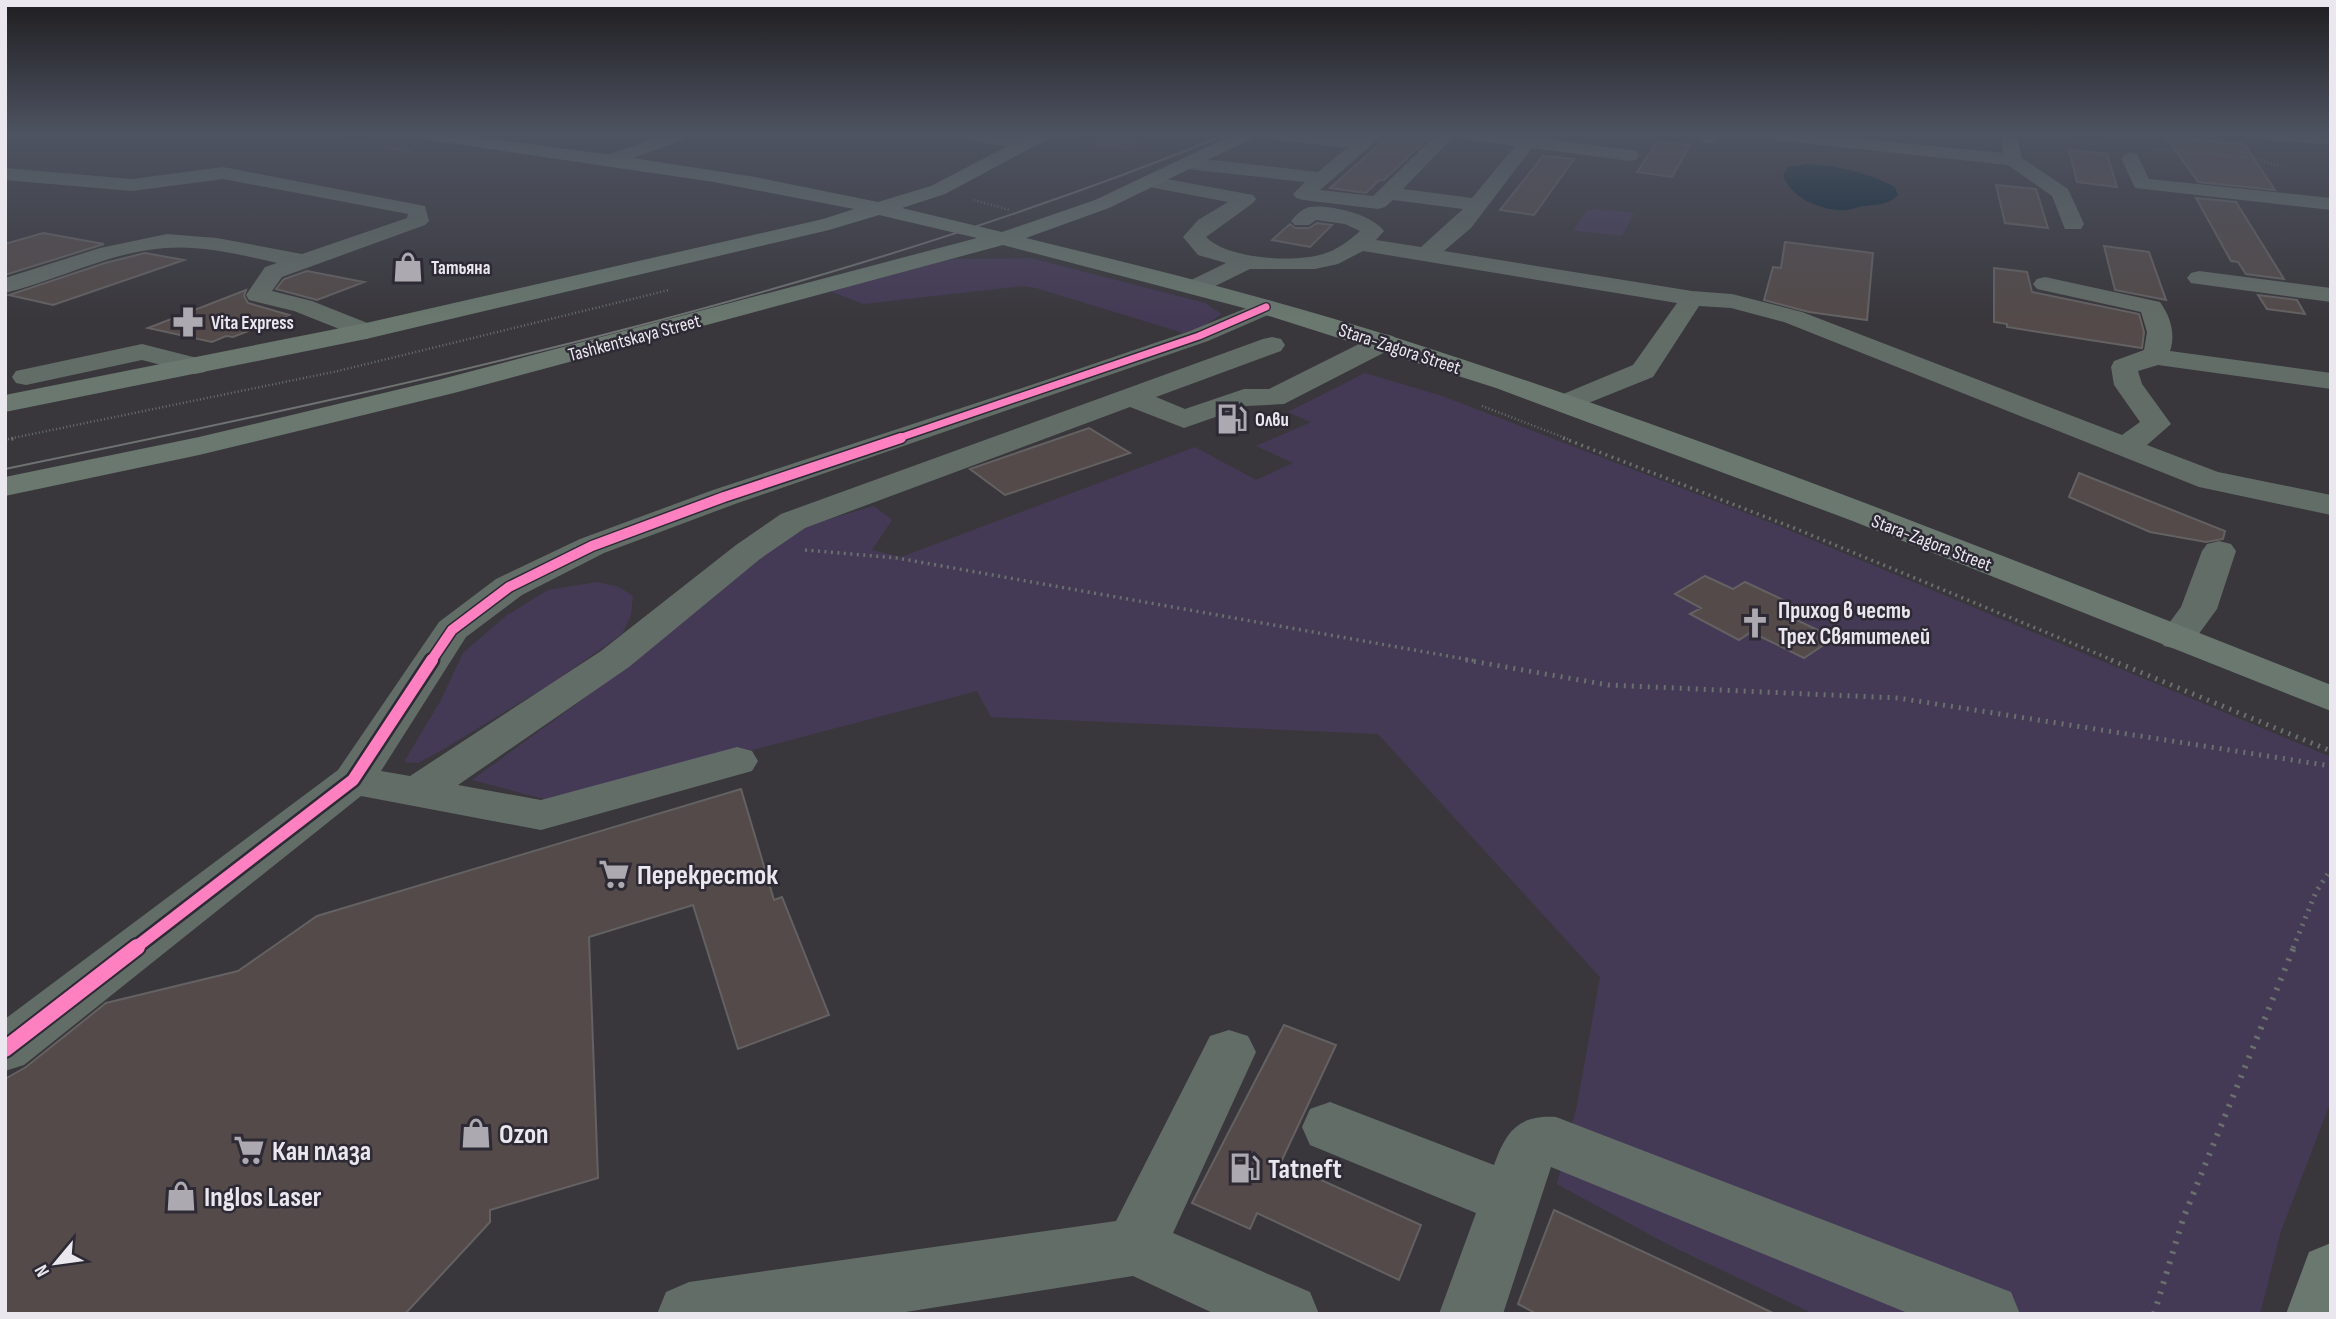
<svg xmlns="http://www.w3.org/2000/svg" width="2336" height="1319" font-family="'Sofia Sans Condensed',sans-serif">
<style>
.green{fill:#453a56}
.water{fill:#052131}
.building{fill:#534a49;stroke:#646162;stroke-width:2}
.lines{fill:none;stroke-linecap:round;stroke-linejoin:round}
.path-far3{stroke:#6a706d;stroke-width:2.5;stroke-dasharray:1 2.5;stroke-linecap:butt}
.path-far2{stroke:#6a706d;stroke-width:3.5;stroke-dasharray:2 4.5;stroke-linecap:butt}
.path-far1{stroke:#6a706d;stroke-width:5;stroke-dasharray:2 6;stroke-linecap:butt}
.path{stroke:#6a706d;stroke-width:6;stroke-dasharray:2.5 8;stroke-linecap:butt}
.minor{fill:#636d67;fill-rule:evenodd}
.major{fill:#6a786f;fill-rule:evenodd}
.tram{stroke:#6e7271;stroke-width:2}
.cycleway-far3-casing{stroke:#2e2a35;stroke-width:10}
.cycleway-far2-casing{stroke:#2e2a35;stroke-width:13}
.cycleway-far1-casing{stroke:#2e2a35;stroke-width:17}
.cycleway-casing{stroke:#2e2a35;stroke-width:20}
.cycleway-far3{stroke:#ff80c0;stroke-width:7}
.cycleway-far2{stroke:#ff80c0;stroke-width:10}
.cycleway-far1{stroke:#ff80c0;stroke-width:12}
.cycleway{stroke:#ff80c0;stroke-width:16}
.labels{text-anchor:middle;stroke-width:5;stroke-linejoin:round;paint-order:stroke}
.far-poi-label{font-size:19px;font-weight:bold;fill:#eae7ee;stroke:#2e2a35;text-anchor:start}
.far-street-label{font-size:19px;fill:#eae7ee;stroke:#2e2a35}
.poi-label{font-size:23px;font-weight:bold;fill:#eae7ee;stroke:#2e2a35;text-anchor:start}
.near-poi-label{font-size:28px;font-weight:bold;fill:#eae7ee;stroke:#2e2a35;text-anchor:start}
</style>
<rect width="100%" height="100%" fill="#39373c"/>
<!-- green -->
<path class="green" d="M1094,135H1155L1131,151L1077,144Z
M1594,209L1628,212L1634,214L1622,236L1575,231L1574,229L1587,210Z
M1031,258L1205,303L1222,314L1202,327L1183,333L1036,288L1022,286L863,304L830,291L920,265L955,259Z
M1365,373L1442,396L1772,523L2331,757V1101L2281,1231L2260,1314H1814L1669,1245L1557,1184L1577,1105L1600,977L1378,734L991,717L977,691L555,802L472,780L627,667L794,529L874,506L892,520L872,550L901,557L1195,447L1256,480L1293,463L1256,446L1311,422L1288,412Z
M597,582L619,587L633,596L631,615L622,634L554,682L442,750L418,763L404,762L441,700L463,653L507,615L548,590Z"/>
<!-- water -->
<path class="water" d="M1807,164C1838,166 1867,172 1895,187L1898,195C1887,206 1878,204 1863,206C1856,207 1849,211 1841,210C1817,209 1793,198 1783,176L1788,167Z"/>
<!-- building -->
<path class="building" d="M1390,135H1431L1384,180H1379L1366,193L1330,188Z
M2166,137L2244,144L2275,190L2198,182Z
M1657,142L1690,145L1672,177L1637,172Z
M2069,150L2107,154L2117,187L2077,182Z
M1543,156L1574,159L1534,215L1500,210Z
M1996,185L2036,189L2048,228L2005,223Z
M2196,198L2236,202L2284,279L2246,274L2238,262L2231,261Z
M1317,223L1332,225L1310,247L1272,240L1290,224L1295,228H1309Z
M43,233L104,244L5,275V244Z
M1785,242L1873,253L1867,320L1809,312L1764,300L1773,267L1781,268Z
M2104,246L2149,252L2166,300L2115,290Z
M145,253L184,260L53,305L9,295L105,263Z
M1994,268L2027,272L2032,292L2139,314L2144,332L2142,348L2007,327V324L1994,322Z
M307,271L364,282L317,300L276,289L284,279Z
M246,290L244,296L248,303L289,315L233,337L226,336L212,342L148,328Z
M2258,295L2297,300L2305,314L2267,309Z
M1089,428L1130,453L1005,495L970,469Z
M2079,473L2225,531L2223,539L2206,542L2150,532L2069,497Z
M1705,576L1733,589L1745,582L1794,605L1782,613L1834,638L1804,658L1751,632L1739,640L1690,614L1701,608L1675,594Z
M741,789L774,900L782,897L829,1015L738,1049L693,905L589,937L598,1178L490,1210V1222L405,1314H5V1079L26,1067L106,1003L238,971L317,916Z
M1284,1025L1336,1045L1281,1162L1421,1225L1399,1280L1257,1213L1250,1229L1192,1203Z
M1554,1210L1710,1283L1775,1314H1537L1518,1304Z"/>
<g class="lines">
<!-- path-far3 -->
<path class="path-far3" d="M309,135L411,151
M2035,137L2110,145
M2153,149L2257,159L2281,167
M974,200L1010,210
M1482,406L1568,439
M8,439L338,371L669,290"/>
<!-- path-far2 -->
<path class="path-far2" d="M1563,438L1794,528L2115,661
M5,440L17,438
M805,550L897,558L1476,661"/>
<!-- path-far1 -->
<path class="path-far1" d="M1466,660L1608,685L1898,698L2331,766
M2111,660L2331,751
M2293,948L2316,892L2331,869"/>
<!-- path -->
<path class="path" d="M2154,1314L2183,1219L2294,947"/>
<!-- minor -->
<path class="minor" d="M664,135H688L685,139L615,165L608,167L599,161L601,157Z
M961,135H1011L1034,138L1037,142C1029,151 969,144 961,135Z
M1268,135H1324L1359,138L1364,135H1383L1320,190L1373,196L1436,135H1455L1403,189L1472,198L1515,146L1472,140L1466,139L1463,135H1542L1540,138L1637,151L1639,155L1637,159L1630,161L1532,148L1471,228L1444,251L1692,291L1732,294L1802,312L2122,435L2140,422L2114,385L2111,367L2114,361L2144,350L2147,332L2141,312L2037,289L2033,284L2037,279L2045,277L2160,302C2170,316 2176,333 2170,351L2331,373V389L2158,365L2138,371L2142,384L2171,424L2147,445L2218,472L2331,495V515L2199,487L1784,322L1731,308L1699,306L1653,377L1566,412L1556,409L1552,403L1556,397L1633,365L1677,303L1363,251L1338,264L1315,269H1250L1203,292H1187L1183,287L1187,282L1226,263L1198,255L1183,237L1198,220L1228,202L1144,186L1141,182L1144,178L1151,176L1253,195L1256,199L1253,203L1206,237C1227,259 1295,263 1323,254C1337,250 1349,241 1360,231L1345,224L1316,220L1309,225H1295L1291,221C1296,215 1302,209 1309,207C1329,204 1372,214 1384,231L1376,240L1421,247L1463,209L1393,200L1385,207L1378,209L1303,200L1296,198L1293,194L1305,182L1187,169L1178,163L1187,157L1318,172L1347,148L1277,140Z
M1702,135H1720L1715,143H1703L1700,139Z
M1767,135H1823L2003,153L2002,135H2016L2022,158L2068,189L2084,224L2081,229H2065L2052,196L2008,165L1776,140Z
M2260,135H2331V145L2269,140Z
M2130,152L2137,154L2149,179L2331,198V210L2135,188L2121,158Z
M223,167L425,206L429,221L425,225L282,277L272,291L312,301L375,326L379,331L375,336L366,339L357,336L294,311L249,300L246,295L265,267L277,263C241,255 203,245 165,248C109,252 59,280 5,293V278L100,248L167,234L217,238L302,254L407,218L408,214L223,179L132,191L5,180V168L132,179Z
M2199,271L2331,288V302L2191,283L2187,278L2191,273Z
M1266,300L1275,302L1278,307L1275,312L1208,341L735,504L604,553L522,595L466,637L381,771L410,776L601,651L736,545L781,514L1263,339L1272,337L1281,339L1285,345L1281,351L1156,397L1185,409L1244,389H1269L1375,336L1384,334L1393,336L1397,342L1393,348L1284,404L1247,406L1184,428L1130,407L805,528L760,559L629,667L458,785L541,800L737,747L752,751L758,761L752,771L541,830L361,796L24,1065L5,1071V1019L338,770L439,622L496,579L580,539L713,490L1052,378L1190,331Z
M142,344L205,360L208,366L205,372L195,374L142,360L26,385L16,383L12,377L16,371Z
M2219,541L2231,544L2236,551L2217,609L2190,646L2177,649L2164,646L2158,638L2181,607L2202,551L2207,544Z
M1229,1030L1248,1036L1256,1052L1173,1233L1310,1292L1319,1314H1215L1133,1276L893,1314H657L666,1292L689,1282L1116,1221L1210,1036Z
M1330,1102L1494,1165C1506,1131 1518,1115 1556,1117L2011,1292L2020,1314H1910L1551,1167L1503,1314H1439L1476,1213L1310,1145L1302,1127L1310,1109Z"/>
<!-- major -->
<path class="major" d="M420,135H465L633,158L755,177L878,202L931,186L1029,135H1051L1048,139L945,194L902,208L1002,232L1095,200L1232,135H1254L1251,139L1109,208L1026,238C1150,268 1273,299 1394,337C1712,438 2021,563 2331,685V711L1850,520L1496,388L1244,308L1003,245L454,393L199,455L5,496V477L199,437L438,380L977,238L879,215L829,230L366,339L5,412V395L366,323L823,219L854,209L714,182L429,140Z
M2331,1243V1314H2286L2309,1252Z"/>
<!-- tram -->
<path class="tram" d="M5,469C415,385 837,293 1225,135"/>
<!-- cycleway-far3 casing -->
<g class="cycleway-far3-casing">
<path id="cycleway-far3" d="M896,439L1199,336L1266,307"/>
</g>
<!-- cycleway-far2 casing -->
<g class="cycleway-far2-casing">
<path id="cycleway-far2" d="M431,661L452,630L509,587L592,546L724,497L901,438"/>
</g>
<!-- cycleway-far1 casing -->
<g class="cycleway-far1-casing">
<path id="cycleway-far1" d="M135,948L353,780L432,660"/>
</g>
<!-- cycleway casing -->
<g class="cycleway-casing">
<path id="cycleway" d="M5,1049L137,947"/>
</g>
<!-- cycleway-far3 -->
<use href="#cycleway-far3" class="cycleway-far3"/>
<!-- cycleway-far2 -->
<use href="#cycleway-far2" class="cycleway-far2"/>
<!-- cycleway-far1 -->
<use href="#cycleway-far1" class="cycleway-far1"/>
<!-- cycleway -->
<use href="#cycleway" class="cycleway"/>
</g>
<!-- sky -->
<linearGradient id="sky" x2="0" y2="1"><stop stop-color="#1f1e21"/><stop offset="0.42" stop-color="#4e5361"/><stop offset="1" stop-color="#4e5361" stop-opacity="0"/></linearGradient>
<rect width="2336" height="319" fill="url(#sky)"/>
<!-- icons -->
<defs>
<g id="shop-bare" transform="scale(2.415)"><path d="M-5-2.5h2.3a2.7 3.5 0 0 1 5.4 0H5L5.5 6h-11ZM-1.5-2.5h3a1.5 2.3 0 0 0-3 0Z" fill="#aca9b0" stroke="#2e2a35" stroke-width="2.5" paint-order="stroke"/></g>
<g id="pharmacy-bare" transform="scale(2.415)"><path d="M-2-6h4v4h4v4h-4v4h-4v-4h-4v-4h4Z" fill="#aca9b0" stroke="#2e2a35" stroke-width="2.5" paint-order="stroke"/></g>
<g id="fuel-bare" transform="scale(2.415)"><path d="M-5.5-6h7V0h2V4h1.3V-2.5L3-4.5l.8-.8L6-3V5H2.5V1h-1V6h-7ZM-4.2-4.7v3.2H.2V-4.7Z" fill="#aca9b0" stroke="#2e2a35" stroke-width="2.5" paint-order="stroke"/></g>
<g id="church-bare" transform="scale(2.415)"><path d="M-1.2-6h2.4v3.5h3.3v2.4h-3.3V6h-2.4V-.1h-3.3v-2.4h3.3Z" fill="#aca9b0" stroke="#2e2a35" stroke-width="2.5" paint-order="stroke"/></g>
<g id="supermarket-bare" transform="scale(2.415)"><path d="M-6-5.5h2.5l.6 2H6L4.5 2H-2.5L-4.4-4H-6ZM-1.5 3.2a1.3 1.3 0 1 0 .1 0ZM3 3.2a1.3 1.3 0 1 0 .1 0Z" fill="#aca9b0" stroke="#2e2a35" stroke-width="2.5" paint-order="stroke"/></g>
</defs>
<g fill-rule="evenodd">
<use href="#shop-bare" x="408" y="267"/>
<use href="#pharmacy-bare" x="188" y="322"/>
<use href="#fuel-bare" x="1232" y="419"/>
<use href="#church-bare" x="1755" y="623"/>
<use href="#supermarket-bare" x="614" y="874"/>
<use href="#shop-bare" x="476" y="1133"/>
<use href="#supermarket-bare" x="249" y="1150"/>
<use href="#fuel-bare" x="1245" y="1168"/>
<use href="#shop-bare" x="181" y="1196"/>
</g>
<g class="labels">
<!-- far-poi labels -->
<g class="far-poi-label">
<text x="431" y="274">Татьяна</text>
<text x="211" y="329">Vita Express</text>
<text x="1255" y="426">Олви</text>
</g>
<!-- far-street labels -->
<g class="far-street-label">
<text transform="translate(634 337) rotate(-15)" y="7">Tashkentskaya Street</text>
<text transform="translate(1400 348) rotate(18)" y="7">Stara-Zagora Street</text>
<text transform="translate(1932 542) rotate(21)" y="7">Stara-Zagora Street</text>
</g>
<!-- poi labels -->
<g class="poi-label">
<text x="1778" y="618">Приход в честь<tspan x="1778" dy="26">Трех Святителей</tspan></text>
</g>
<!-- near-poi labels -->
<g class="near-poi-label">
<text x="637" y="884">Перекресток</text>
<text x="499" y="1143">Ozon</text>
<text x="272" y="1160">Кан плаза</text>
<text x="1268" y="1178">Tatneft</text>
<text x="204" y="1206">Inglos Laser</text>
</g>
</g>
<!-- border -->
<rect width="2336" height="1319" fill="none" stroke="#eae7ee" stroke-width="14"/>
<!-- north arrow -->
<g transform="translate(56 1263) rotate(241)" stroke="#2e2a35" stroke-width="5" paint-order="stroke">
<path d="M0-5L12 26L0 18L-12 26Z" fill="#eae7ee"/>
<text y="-10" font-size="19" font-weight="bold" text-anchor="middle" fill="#eae7ee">N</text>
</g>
</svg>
